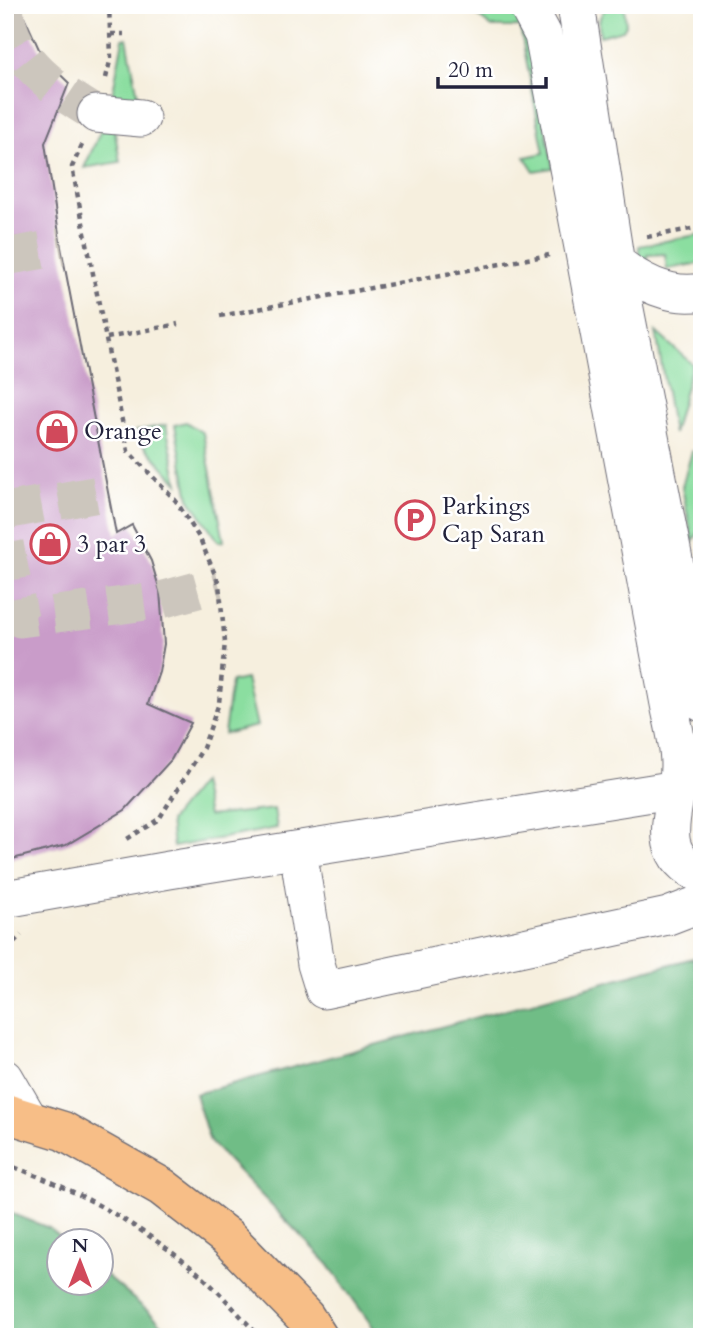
<svg xmlns="http://www.w3.org/2000/svg" width="707" height="1342" font-family="Cardo,serif">
<style>
.green{fill:#8bdea0;stroke:#56806e;stroke-width:2}
.forest{fill:#70bd86;stroke:#497060;stroke-width:2}
.building{fill:#c99cc9}
.lines{fill:none;stroke-linecap:round;stroke-linejoin:round}
.minor-tunnel{stroke:#ccc6bd;stroke-width:37;stroke-dasharray:37 18;stroke-linecap:butt}
.minor-casing{stroke:#6c6a74;stroke-width:39}
.major-casing{stroke:#6c6a74;stroke-width:41}
.path{stroke:#6c6a74;stroke-width:4.5;stroke-dasharray:5 5;stroke-linecap:butt}
.minor{stroke:#fff;stroke-width:37}
.major{stroke:#f7be87;stroke-width:38}
.labels{text-anchor:middle;stroke-width:5;stroke-linejoin:round;paint-order:stroke}
.poi-label{font-size:24px;fill:#22223b;stroke:#fff;text-anchor:start}
</style>
<rect width="100%" height="100%" fill="#fff"/>
<filter id="ink" filterUnits="userSpaceOnUse"><feTurbulence type="fractalNoise" baseFrequency=".0143" numOctaves="2"/><feDisplacementMap in="SourceGraphic" scale="14" xChannelSelector="R" yChannelSelector="G"/><feConvolveMatrix kernelMatrix="1 2 1 2 8 2 1 2 1" color-interpolation-filters="sRGB"/></filter>
<filter id="wash" filterUnits="userSpaceOnUse"><feTurbulence type="fractalNoise" baseFrequency=".00686" numOctaves="4" result="noise"/><feDisplacementMap in="SourceGraphic" scale="28" xChannelSelector="R" yChannelSelector="G"/><feGaussianBlur stdDeviation="1.57" result="paint"/><feColorMatrix in="noise" values="0 0 0 0 0 0 0 0 0 0 0 0 0 0 0 0 0 1.4 0 .05"/><feComposite in="paint" operator="in"/></filter>
<g filter="url(#wash)">
<rect width="100%" height="100%" fill="#f6efde"/>
<!-- green -->
<path class="green" d="M464,5C487,5 510,1 525,21L553,168L534,171L525,157L544,153L520,27H492Z
M610,5H624L626,25L623,30L600,36C598,22 598,14 610,5Z
M127,38L139,101H111L123,39Z
M114,127L120,162L84,168L102,128Z
M702,234V263L667,269L665,254L647,255L648,266L639,257V246Z
M656,332L692,364L673,434Z
M186,422L203,433L224,541L219,542L189,498L175,425Z
M166,425L178,483L138,439L136,431Z
M692,451L702,452V526L693,542L682,487Z
M246,679L257,726L224,734L231,682Z
M201,782L208,816L274,809L277,828L173,847L170,821Z"/>
<!-- forest -->
<path class="forest" d="M693,958L702,993V1337H380L328,1264L210,1142L195,1094Z
M5,1211L49,1228L64,1240H60V1282H102V1272L157,1319L173,1337H5Z"/>
<g id="blocks">
<!-- building -->
<path class="building" d="M5,5H19L43,58L69,83L45,143L61,247L116,534L132,525L151,561L160,591L164,644L159,672L148,704L191,723L171,760L125,810L66,845L5,861Z"/>
</g>
</g>
<g filter="url(#ink)">
<use href="#blocks" fill-opacity="0" stroke="#6c6a74" stroke-width="2"/>
<g class="lines">
<!-- minor-tunnel -->
<path class="minor-tunnel" d="M5,10C12,61 55,89 96,114
M5,257L61,247
M5,511L99,494
M5,544L20,619L161,600L219,584"/>
<!-- minor casing -->
<g class="minor-casing">
<path id="minor" d="M527,5L543,35L669,704C673,724 679,745 679,764C680,806 648,852 702,875
M576,5L615,258L702,703
M96,114L141,118
M617,264C640,282 671,298 702,292
M298,850L316,964L324,990L668,916L702,903
M5,899L169,870L677,789
M5,1078L30,1121"/>
</g>
<!-- major casing -->
<g class="major-casing">
<path id="major" d="M5,1113L63,1131L162,1187L228,1238L305,1317L318,1337"/>
</g>
<!-- path -->
<path class="path" d="M111,34H124
M106,78L111,57L109,5
M82,145L72,167L128,451L176,501L200,539L219,584L225,642L219,703L203,748L159,819L127,839
M647,237L702,227
M220,316L549,255
M107,338L178,324
M5,971L14,942L21,935
M5,1164C73,1187 137,1223 192,1268C217,1288 238,1314 260,1337"/>
<!-- minor -->
<use href="#minor" class="minor"/>
<!-- major -->
<use href="#major" class="major"/>
</g>
</g>
<!-- icons -->
<defs>
<g id="shop-ring" transform="scale(2.0125)"><circle r="9.5" fill="#fff" stroke="#d1495b" stroke-width="1.5"/><path d="M-5-2.5h2.3a2.7 3.5 0 0 1 5.4 0H5L5.5 6h-11ZM-1.5-2.5h3a1.5 2.3 0 0 0-3 0Z" fill="#d1495b"/></g>
<g id="parking-ring" transform="scale(2.0125)"><circle r="9.5" fill="#fff" stroke="#d1495b" stroke-width="1.5"/><path d="M-3.5-5.5H1a3.5 3.5 0 0 1 0 7H-1V5.5H-3.5ZM-1-3.4V-.6H.8a1.4 1.4 0 0 0 0-2.8Z" fill="#d1495b"/></g>
</defs>
<g fill-rule="evenodd">
<use href="#shop-ring" x="57" y="431"/>
<use href="#parking-ring" x="415" y="520"/>
<use href="#shop-ring" x="50" y="544"/>
</g>
<g class="labels">
<!-- poi labels -->
<g class="poi-label">
<text x="84" y="439">Orange</text>
<text x="442" y="514">Parkings<tspan x="442" dy="28">Cap Saran</tspan></text>
<text x="77" y="552">3 par 3</text>
</g>
</g>
<!-- margin -->
<rect width="707" height="1342" fill="none" stroke="#fff" stroke-width="28"/>
<!-- north arrow -->
<g transform="translate(80 1262)"><circle r="33" fill="#ffffff" stroke="#a7a7b1" stroke-width="2"/>
<path d="M0-5L12 26L0 18L-12 26Z" fill="#d1495b"/>
<text y="-10" font-size="19" font-weight="bold" text-anchor="middle" fill="#22223b">N</text>
</g>
<!-- scale -->
<path d="M438 77v10h108v-10" fill="none" stroke="#22223b" stroke-width="3.5"/>
<text x="448" y="77" font-size="21" fill="#22223b" stroke="#ffffff" stroke-width="5" paint-order="stroke">20 m</text>
</svg>
